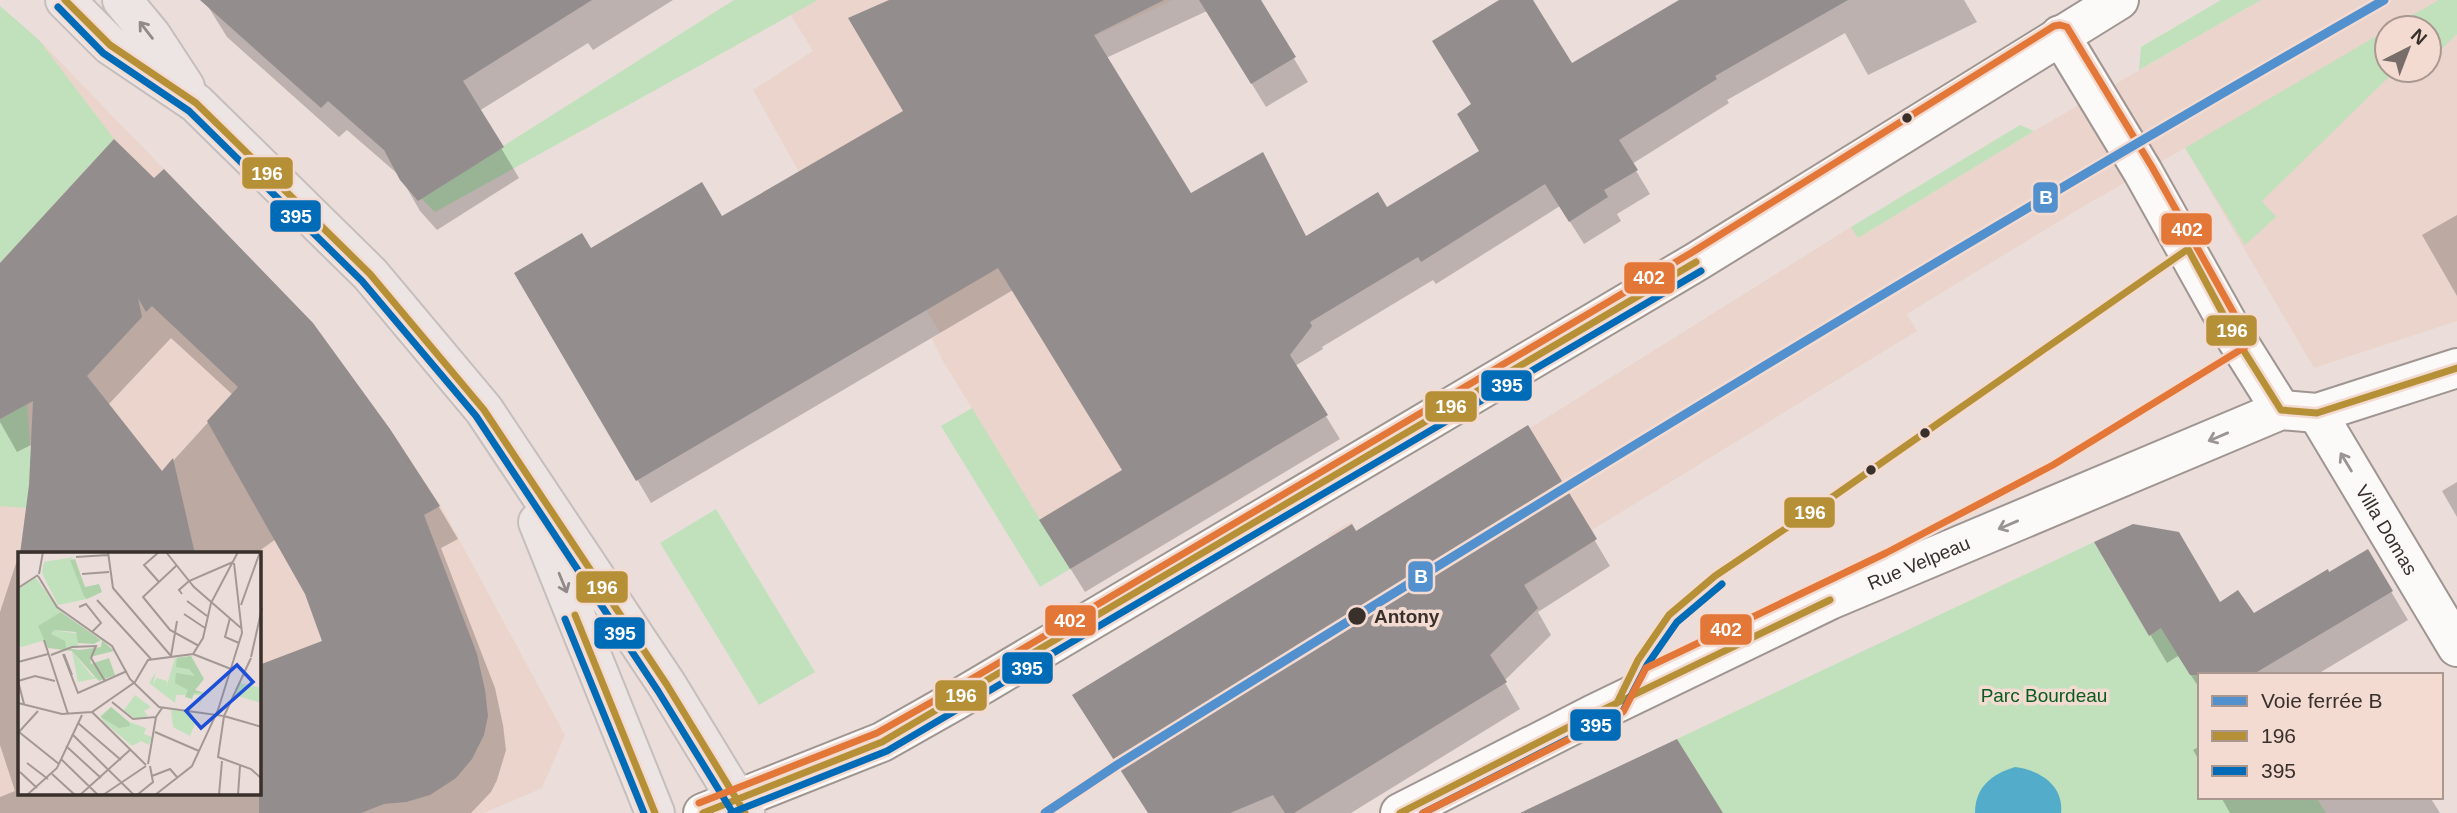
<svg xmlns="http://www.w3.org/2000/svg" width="2457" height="813" font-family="Arial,sans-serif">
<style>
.built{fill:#ead4cb;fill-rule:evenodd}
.green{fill:#c0e1bb}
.water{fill:#52acca}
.shadow{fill:#0003;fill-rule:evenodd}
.building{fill:#948d8e}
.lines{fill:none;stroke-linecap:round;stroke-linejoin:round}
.minor-casing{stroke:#9f9591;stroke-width:42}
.major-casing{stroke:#c5bebc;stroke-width:42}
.minor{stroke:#fcfaf9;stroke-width:38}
.major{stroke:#ece5e4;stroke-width:38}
.bus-1-casing{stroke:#f3dbd2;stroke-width:12}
.bus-2-casing{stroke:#f3dbd2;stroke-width:12}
.bus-3-casing{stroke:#f3dbd2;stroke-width:12}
.bus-1{stroke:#b69037;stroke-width:7}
.bus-2{stroke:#006cb8;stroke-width:7}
.bus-3{stroke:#e37738;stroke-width:7}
.rail-1-casing{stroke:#f3dbd2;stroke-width:14}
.rail-1{stroke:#5291ce;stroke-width:9}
.oneway{stroke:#928a88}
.oneway2{stroke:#9a9592}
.bus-dot{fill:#39302c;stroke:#f3dbd2;stroke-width:2.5}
.labels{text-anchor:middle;stroke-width:7;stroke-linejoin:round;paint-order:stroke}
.street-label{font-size:19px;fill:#39302c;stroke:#f3dbd2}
.stop-label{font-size:19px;font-weight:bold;fill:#39302c;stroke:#f3dbd2;text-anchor:start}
.park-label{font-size:19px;fill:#075c1e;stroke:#f3dbd2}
.inset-road{fill:none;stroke:#a49894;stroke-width:2}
.view{fill:#1d4ed8;fill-opacity:0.15;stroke:#1d4ed8;stroke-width:3.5}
.inset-edge{fill:none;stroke:#39302c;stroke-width:3.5}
.line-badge{stroke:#f3dbd2;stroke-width:2.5}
.badge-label{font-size:19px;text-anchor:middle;font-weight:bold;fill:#fff}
</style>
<rect width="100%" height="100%" fill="#ebdeda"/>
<!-- built -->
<path class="built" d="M818,0H1173L1045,59L1086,210L1242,467L1070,569L943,361L932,339L940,333L834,152L799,172L753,90L813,51L790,14Z
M2261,0H2457V321L2314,368L2185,148L2079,209L1907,314L1917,331L1592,530L1596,540L1524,586L1490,654L1507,682L1294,813H1285L1273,795L1072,695L1329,538L1328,535L1351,522L1357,531L1527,426L1530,428L1851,227L1858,238L2034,131ZM2387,28H2429V70H2387Z
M0,6L39,40L313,323L390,429L441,506L565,735L542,788L484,813H0ZM19,554H259V794H19Z"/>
<!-- green -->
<path class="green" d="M734,0H818L435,212L421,198Z
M2221,0H2261L2139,70L2141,47Z
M2439,0H2457V34L2429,61V28H2390Z
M0,6L39,40L114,139L0,263Z
M2387,30V70H2396L2262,201L2276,217L2245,245L2185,148Z
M2020,125L2034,131L1858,238L1851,227Z
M27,404L31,458L27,508L0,506V419Z
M972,408L1070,569L1040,587L941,426Z
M716,509L815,672L759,705L660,543Z
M2094,542L2149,636L2197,604L2200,797H2316L2326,813H1722L1677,739Z"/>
<!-- water -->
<path class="water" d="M2015,767C2039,770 2064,785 2061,813H1975C1975,787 1992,774 2015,767Z"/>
<!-- shadow -->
<path class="shadow" d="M204,0H673L593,50L588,43L479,111L519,178L437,230L420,211L400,176L347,130L339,137L227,37Z
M894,0H1259L1308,82L1266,107L1207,11L1106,58L1190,195L1307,238L1386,209L1481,152L1473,105L1503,0H1531L1571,65L1704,0H1964L1977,22L1868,75L1845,33L1727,100L1729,103L1632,164L1650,194L1617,214L1621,221L1584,244L1560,206L1436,284L1433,280L1322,347L1323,349L1295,366L1340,439L1085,592L1055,544L1124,471L1013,290L651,503L517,274L590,250L721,218L905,111Z
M114,142L439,507L458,539L441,548L495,688L503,725L506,750L497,780L491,792L471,813H0V797L15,791L0,745V612L23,542L31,485L33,444L17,452L0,422V266ZM171,338L233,395L162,473L108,405ZM276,539L307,594L325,642L259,667V794H19V554H255Z
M2457,215V296L2422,235Z
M1527,427L1610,566L1538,612L1551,635L1504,681L1520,709L1351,813H1148L1356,533Z
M2457,482V517L2442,491Z
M2096,543L2219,604L2254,616L2367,551L2408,620L2316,675H2200V689L2178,656L2167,663Z
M2200,746V762L2193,750Z
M2221,797H2430L2440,813H2230Z"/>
<!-- building -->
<path class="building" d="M200,0H592L463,81L504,147L418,201L400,180L384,150L328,101L321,108Z
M889,0H1164L1094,35L1191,193L1263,152L1306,236L1378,192L1387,207L1479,151L1457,114L1471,104L1432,41L1499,0H1533L1572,63L1679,0H1848L1715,76L1717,79L1619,140L1638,170L1604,190L1608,197L1569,222L1545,184L1421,262L1418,257L1310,322L1312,326L1290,355L1328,415L1070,569L1039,520L1122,470L998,268L636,481L514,273L582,233L591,248L702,182L722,216L903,111L848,18Z
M1199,0H1261L1296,57L1251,84Z
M114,139L154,178L164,169L313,323L390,429L440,506L424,515L477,654L485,690L488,716L484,735L472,759L456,778L430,795L406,802L384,804L361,813H259V665L322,641L305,594L207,421L238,387L152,306L146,312L138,298L142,317L87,376L162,471L173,458L195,554H20L29,485L33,401L0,419V263Z
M1528,425L1597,539L1524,585L1538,608L1490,655L1507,682L1294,813H1285L1273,795L1230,813H1148L1072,695L1352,524L1356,531Z
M2133,524L2179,532L2220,602L2238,590L2254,613L2328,569L2329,572L2368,549L2393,591L2252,675H2190L2161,628L2149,636L2094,542Z
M1677,739L1723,813H1520Z"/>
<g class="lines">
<!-- minor casing -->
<g class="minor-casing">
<g id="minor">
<path d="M2060,35L2143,172L2237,340L2281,410"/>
<path id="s1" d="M2317,413L2457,647"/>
<path d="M703,813L882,742L958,699L1696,262L2119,0"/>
<path id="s2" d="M1400,813L1594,714L1830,600L2281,410L2317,413L2457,368"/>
</g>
</g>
<!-- major casing -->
<g class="major-casing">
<path id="major" d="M65,0L110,45L196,103L370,274L484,410L667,685L745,813
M122,0L151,35L185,87
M538,522L655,813"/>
</g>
<!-- minor -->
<use href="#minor" class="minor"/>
<!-- major -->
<use href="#major" class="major"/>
<!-- bus-1 casing -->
<g class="bus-1-casing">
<path id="bus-1" d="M65,0L110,45L196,103L370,274L484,410L667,685L745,813
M575,615L655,813
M1617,703L1638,660L1669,615L1715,576L1831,498L2188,249L2237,340L2281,410L2317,413L2457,368
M703,813L882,742L1696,262
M1400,813L1594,714L1830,600"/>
</g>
<!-- bus-2 casing -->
<g class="bus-2-casing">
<path id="bus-2" d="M58,7L103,53L189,111L362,281L476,416L658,691L733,813
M565,619L644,813
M731,813L887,751L1701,271
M1423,813L1623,711L1647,665L1677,622L1722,584"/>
</g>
<!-- bus-3 casing -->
<g class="bus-3-casing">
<path id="bus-3" d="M699,803L877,733L953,690L1691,253L2054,26L2060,25L2067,27L2152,167L2246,335L2247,342L2245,347L2053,465L1886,553L1646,668L1623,712L1423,813"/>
</g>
<!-- bus-1 -->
<use href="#bus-1" class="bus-1"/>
<!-- bus-2 -->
<use href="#bus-2" class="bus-2"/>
<!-- bus-3 -->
<use href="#bus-3" class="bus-3"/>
<!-- rail-1 casing -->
<g class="rail-1-casing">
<path id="rail-1" d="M1045,813L1117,765C1536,504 1956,245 2384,0"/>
</g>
<!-- rail-1 -->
<use href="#rail-1" class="rail-1"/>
</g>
<!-- one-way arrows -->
<defs><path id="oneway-shaft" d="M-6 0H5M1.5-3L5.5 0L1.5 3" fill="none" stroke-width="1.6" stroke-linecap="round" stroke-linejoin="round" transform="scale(1.75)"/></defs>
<g class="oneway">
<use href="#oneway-shaft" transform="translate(146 30) rotate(-128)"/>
<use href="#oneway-shaft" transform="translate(563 583) rotate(68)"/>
</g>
<g class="oneway2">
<use href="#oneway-shaft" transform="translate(2218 437) rotate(157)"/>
<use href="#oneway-shaft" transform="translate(2346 462) rotate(-121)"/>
<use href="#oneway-shaft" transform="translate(2008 525) rotate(157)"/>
</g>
<!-- markers -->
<g class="bus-dot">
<circle cx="1907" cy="118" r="6"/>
<circle cx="1925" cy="433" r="6"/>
<circle cx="1871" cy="470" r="6"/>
<circle cx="1357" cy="616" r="10"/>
</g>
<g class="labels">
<!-- street labels -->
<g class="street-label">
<text dy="7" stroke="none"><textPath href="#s1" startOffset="136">Villa Domas</textPath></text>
<text dy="7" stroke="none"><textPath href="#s2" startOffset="576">Rue Velpeau</textPath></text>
</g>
<!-- stop labels -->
<g class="stop-label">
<text x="1374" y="623">Antony</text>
</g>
<!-- park labels -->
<g class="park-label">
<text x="2044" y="702">Parc Bourdeau</text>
</g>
</g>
<!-- overview -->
<g transform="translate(18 552)">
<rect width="243" height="243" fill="#ebdeda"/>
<path d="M56,5L52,8L69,47L40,53L24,21L26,10ZM17,25L43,60L27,88L4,95L0,93V37ZM36,78L61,82L60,94L48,96L33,82ZM54,99L74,124L80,126L60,130ZM173,104L181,118L182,132L177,138L186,141L181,155L183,143H158L157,151L131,131L138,120L135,132L139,126L149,129L148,136L157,106ZM222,131L243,136V151L217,143ZM117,143L133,155L126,159L130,164L117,167L106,158ZM93,155L111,170L128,176L126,182L134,185L131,193L123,189L114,194L86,170L82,164ZM153,158L173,160L178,169L172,184L155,175Z" fill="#c0e1bb"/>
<path d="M57,7L67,35L81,32L84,40L69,47L66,44L52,8ZM43,60L83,88L76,92L60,91L58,80L36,78L33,82L47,89L48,96L61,98L83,95L84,88L96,99L72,105L73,112L91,106L97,123L81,129L54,99L30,96L20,74ZM173,104L186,127L177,138L186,141H176L174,147L167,145L170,138L157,131L158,121L177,124L171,117L158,115L159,106ZM93,155L111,170L112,174L101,176L83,165Z" fill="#afd2ab"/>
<path class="inset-road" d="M90,0L95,36L153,104M148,0L176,35L223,76M0,1L47,0M58,5L90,3M159,13L125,45L152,78L181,94M21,22L25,0M64,22L91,20M20,24L39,55L94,94L112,127L141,155L206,164L200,205L233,217L244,227M141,30L126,13L141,0M0,36L20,23M164,42L161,38L171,29L215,10M79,48L133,107M169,49L189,64M223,53L242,0M61,55L68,52L83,71L74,80M166,62L187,76M212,66L207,85L221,91M26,88L50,162M45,102L60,141L109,119M46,102L54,123M175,102L213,117M33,103L54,95L78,94L73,106L87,129M153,104L159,69M233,105L244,56M233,106L206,164L244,175M0,110L30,102M0,129L17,124L37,129M0,129L6,152M94,150L115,167L138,165M0,151L44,162L74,160L117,130L130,108L175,102L185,86L193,51L220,0M74,160L128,213M60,171L103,208M1,180L41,212M137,180L181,199M0,181L20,159M54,182L116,243M48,194L83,226M43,207L80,243M9,211L30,227M130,212L138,165L144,156M2,220L19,236M34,222L57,243M134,224L152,217L159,225M9,243L39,216L64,163M62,243L113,197M85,243L128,214M119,243L135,230L132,214M137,243L174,214L200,158L224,81L216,11M201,243L204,209M220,243L222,214"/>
<path class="view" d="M219,113L235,130L183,176L168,159Z"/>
<rect width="243" height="243" class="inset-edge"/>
</g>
<g class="line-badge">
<rect x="241" y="156" width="53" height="34" rx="7" fill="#b69037"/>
<rect x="2032" y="181" width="27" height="33" rx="7" fill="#5291ce"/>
<rect x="269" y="199" width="53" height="34" rx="7" fill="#006cb8"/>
<rect x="2160" y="212" width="53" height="34" rx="7" fill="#e37738"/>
<rect x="1623" y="261" width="53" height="34" rx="7" fill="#e37738"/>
<rect x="2205" y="314" width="53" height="33" rx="7" fill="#b69037"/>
<rect x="1480" y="369" width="53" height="33" rx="7" fill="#006cb8"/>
<rect x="1424" y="390" width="54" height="33" rx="7" fill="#b69037"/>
<rect x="1783" y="496" width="53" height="33" rx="7" fill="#b69037"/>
<rect x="1407" y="560" width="27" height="33" rx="7" fill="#5291ce"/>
<rect x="575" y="570" width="54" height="34" rx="7" fill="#b69037"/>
<rect x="1044" y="604" width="53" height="33" rx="7" fill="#e37738"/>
<rect x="1699" y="613" width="54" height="33" rx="7" fill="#e37738"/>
<rect x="593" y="616" width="53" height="34" rx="7" fill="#006cb8"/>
<rect x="1001" y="651" width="53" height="34" rx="7" fill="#006cb8"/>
<rect x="934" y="679" width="54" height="33" rx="7" fill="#b69037"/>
<rect x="1569" y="708" width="53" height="34" rx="7" fill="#006cb8"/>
</g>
<g class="badge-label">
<text x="267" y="180">196</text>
<text x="2046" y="204">B</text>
<text x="296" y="223">395</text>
<text x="2187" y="236">402</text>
<text x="1649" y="284">402</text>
<text x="2232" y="337">196</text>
<text x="1507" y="392">395</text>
<text x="1451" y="413">196</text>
<text x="1810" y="519">196</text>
<text x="1421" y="583">B</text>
<text x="602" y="594">196</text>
<text x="1070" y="627">402</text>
<text x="1726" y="636">402</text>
<text x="620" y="640">395</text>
<text x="1027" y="675">395</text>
<text x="961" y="702">196</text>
<text x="1596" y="732">395</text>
</g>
<!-- legend -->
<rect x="2198" y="673" width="245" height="126" fill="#f3dbd2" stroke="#a99790" stroke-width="2"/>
<rect x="2212" y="696" width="35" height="10" fill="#5291ce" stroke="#a99790" stroke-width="2"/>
<text x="2261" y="708" font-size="21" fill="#39302c">Voie ferrée B</text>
<rect x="2212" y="731" width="35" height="10" fill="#b69037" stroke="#a99790" stroke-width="2"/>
<text x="2261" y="743" font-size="21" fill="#39302c">196</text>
<rect x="2212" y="766" width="35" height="10" fill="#006cb8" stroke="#a99790" stroke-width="2"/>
<text x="2261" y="778" font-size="21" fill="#39302c">395</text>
<!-- north arrow -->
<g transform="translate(2408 49) rotate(42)"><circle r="33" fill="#f3dbd2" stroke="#a99790" stroke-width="2"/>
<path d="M0-5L12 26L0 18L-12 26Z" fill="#776d69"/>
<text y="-10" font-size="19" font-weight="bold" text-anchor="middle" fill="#39302c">N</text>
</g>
</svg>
